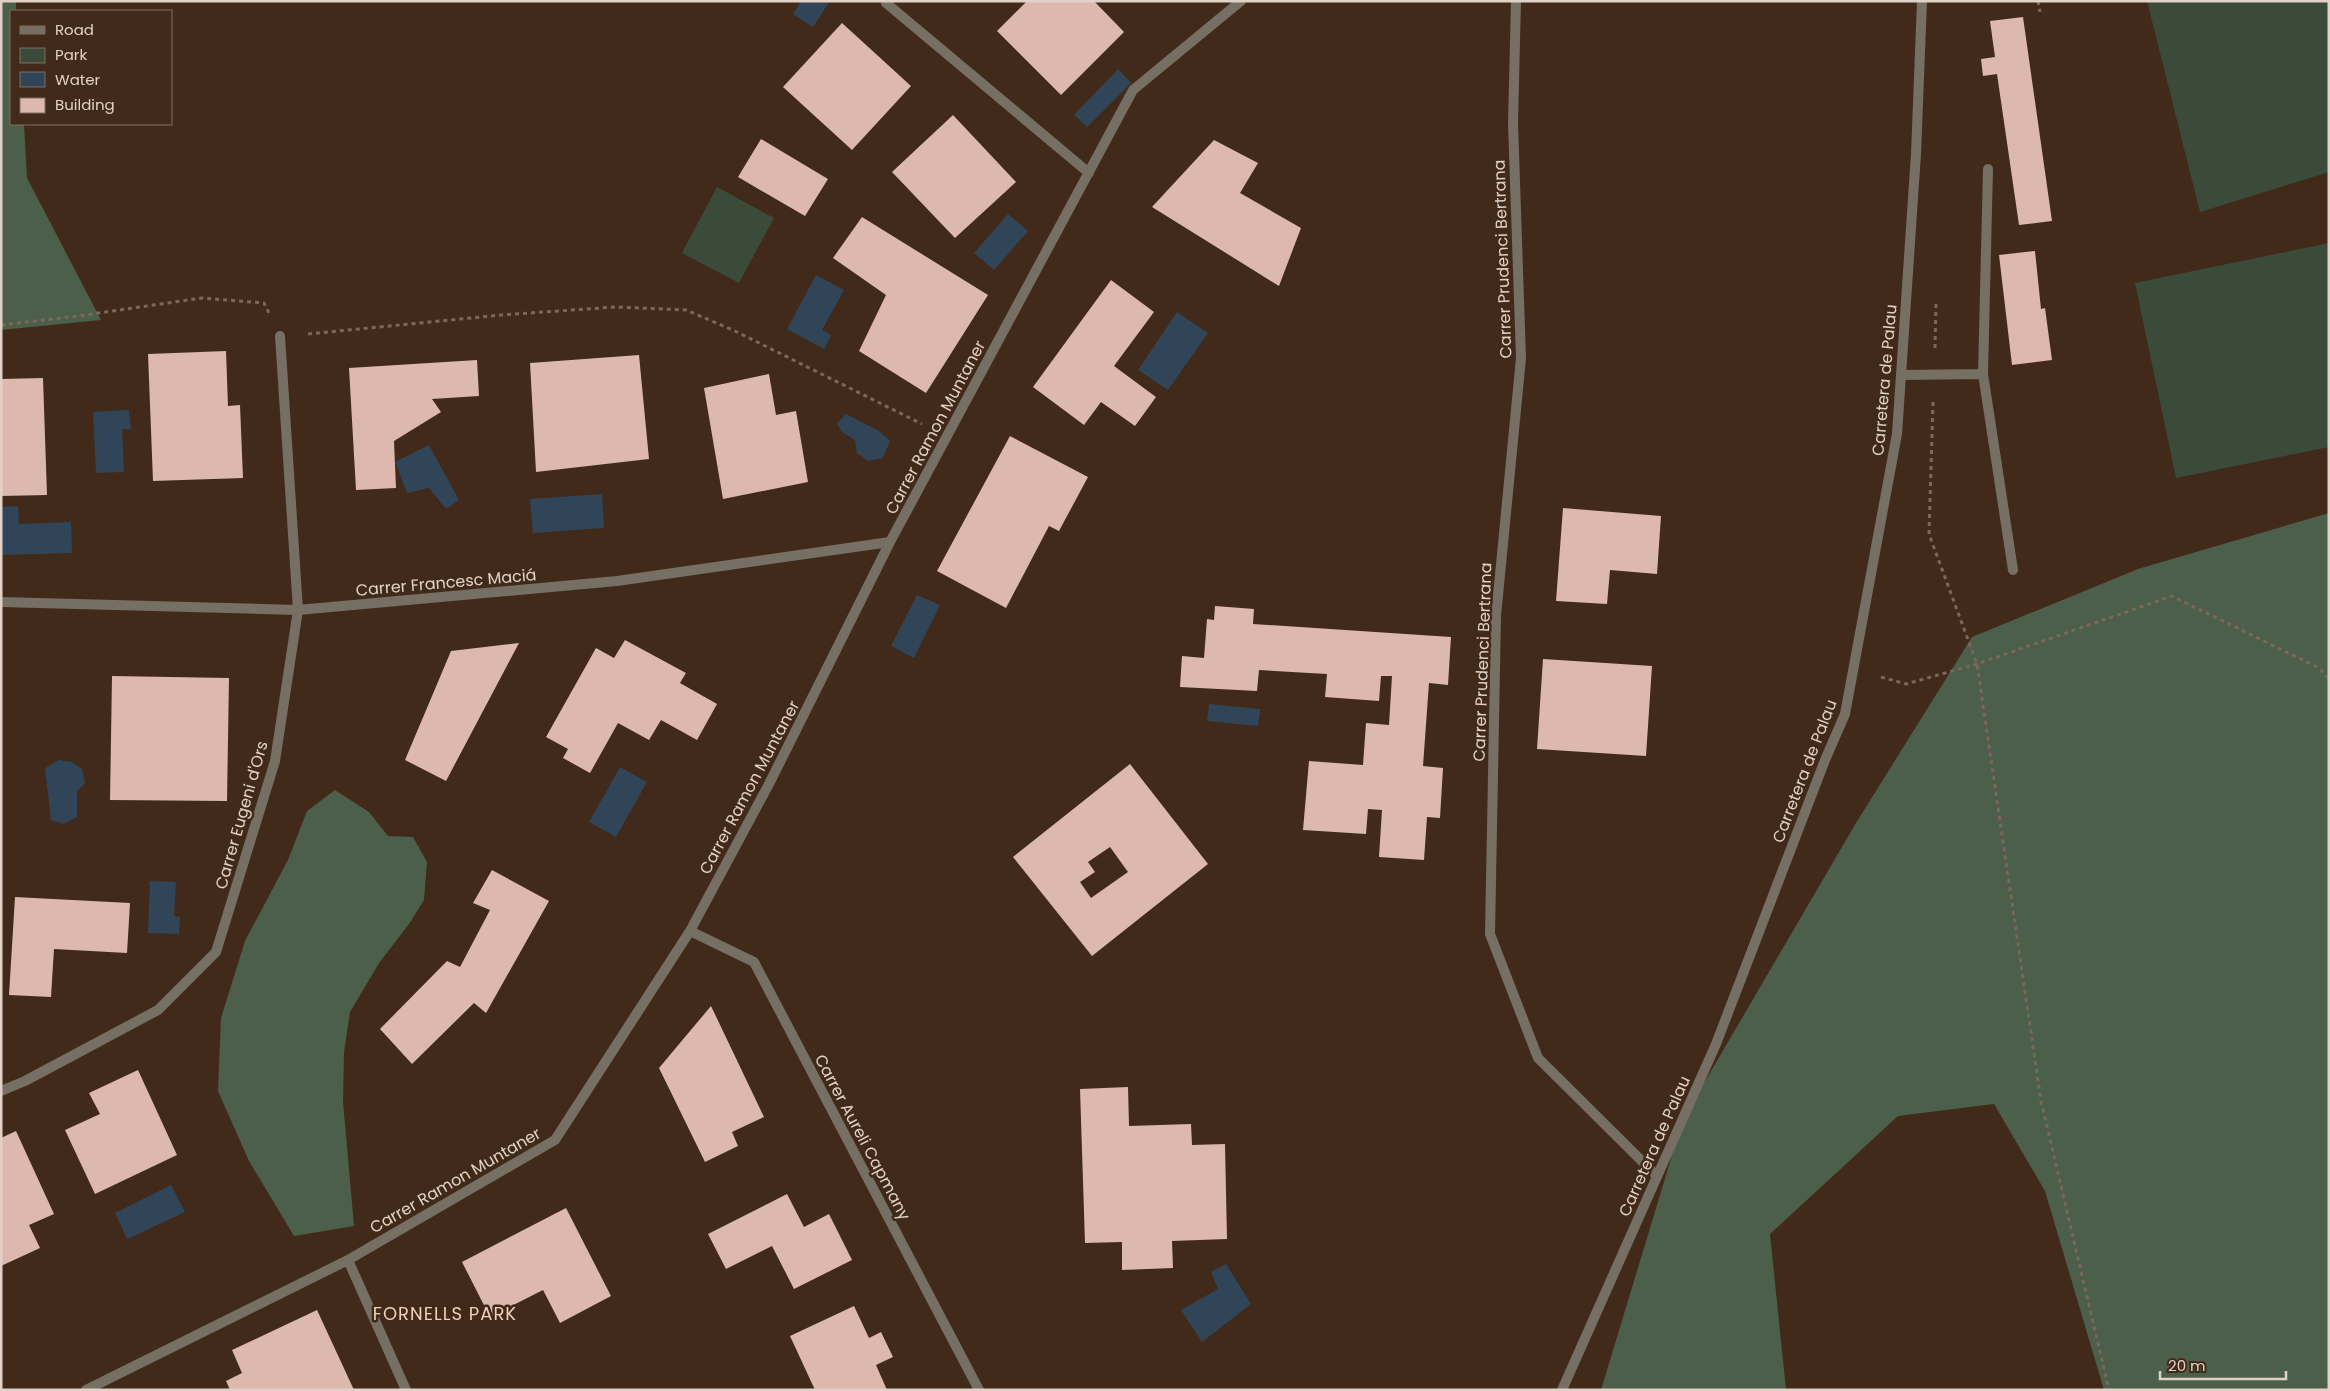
<svg xmlns="http://www.w3.org/2000/svg" width="2330" height="1391" font-family="Poppins,sans-serif">
<style>
.green{fill:#3b4b3a}
.forest{fill:#4c5f4a}
.water{fill:#304557}
.building{fill:#dcb8af;fill-rule:evenodd}
.lines{fill:none;stroke-linecap:round;stroke-linejoin:round}
.path{stroke:#7c675a;stroke-width:3;stroke-dasharray:4 4;stroke-linecap:butt}
.service{stroke:#766f64;stroke-width:10}
.minor{stroke:#766f64;stroke-width:10}
.tertiary{stroke:#766f64;stroke-width:10}
.labels{text-anchor:middle;stroke-width:5;stroke-linejoin:round;paint-order:stroke}
.street-label{font-size:16px;fill:#e1d1c7;stroke:#412a1a}
.neighbourhood-label{font-size:18px;letter-spacing:1px;fill:#efd0bd;stroke:#412a1a}
</style>
<rect width="100%" height="100%" fill="#412a1a"/>
<!-- green -->
<path class="green" d="M2147,1H2329V172L2200,212Z
M717,187L774,218L739,283L682,253Z
M2329,243V447L2176,478L2135,283Z"/>
<!-- forest -->
<path class="forest" d="M1,1H16V11H11V124H24L27,178L101,320L1,330Z
M2329,513V1390H2104L2045,1191L1994,1104L1898,1116L1770,1234L1786,1390H1601L1683,1119L1856,823L1972,637L2138,569Z
M335,790L369,812L388,836L413,837L427,862L424,900L409,924L379,963L350,1012L344,1052L343,1102L354,1226L294,1236L249,1161L218,1091L221,1018L245,941L288,860L307,811Z"/>
<!-- water -->
<path class="water" d="M801,1H830L813,27L793,14Z
M1118,69L1131,83L1087,127L1074,115Z
M1008,214L1028,231L994,270L974,253Z
M816,275L844,290L822,330L831,335L824,349L787,329Z
M1177,312L1208,333L1168,390L1138,370Z
M129,410L131,429H122L124,472L96,473L93,412Z
M846,414L879,431L890,441L883,458L868,461L857,453L855,440L842,432L837,424Z
M429,445L459,500L446,509L429,488L407,493L395,462Z
M602,494L604,528L533,533L530,499Z
M18,506L19,524L71,522L72,553L1,555V507Z
M917,595L940,605L914,658L891,646Z
M1209,704L1260,709L1258,726L1207,721Z
M59,760L72,762L82,769L85,783L77,792V817L63,824L51,820L45,768Z
M620,767L647,782L616,837L589,822Z
M150,881L176,882L174,916L180,917L179,934L148,933Z
M171,1185L185,1212L127,1239L115,1213Z
M1226,1264L1251,1304L1202,1342L1181,1310L1218,1289L1211,1272Z"/>
<!-- building -->
<path class="building" d="M1027,1H1094L1124,32L1061,95L997,31Z
M2023,17L2052,221L2019,225L1997,74L1983,76L1981,59L1995,57L1990,21Z
M842,23L911,86L852,150L783,87Z
M953,115L1016,182L955,238L892,172Z
M761,139L828,179L805,216L738,177Z
M1214,140L1258,163L1240,193L1301,228L1279,286L1152,207Z
M862,217L988,295L926,393L859,351L886,295L833,258Z
M2035,251L2041,309L2045,308L2052,360L2012,365L1999,255Z
M1111,280L1154,312L1114,366L1156,397L1135,426L1101,402L1084,425L1033,387Z
M226,351L228,406L240,405L243,478L153,481L148,354Z
M639,355L649,459L536,472L530,363Z
M477,360L479,396L432,399L441,412L394,441L396,488L356,490L349,368Z
M769,374L776,415L796,411L808,482L723,499L704,388Z
M43,378L47,495L1,496V379Z
M1010,436L1088,477L1059,531L1049,526L1006,608L937,571Z
M1563,508L1661,516L1657,574L1610,570L1607,604L1556,601Z
M1215,606L1254,609L1253,624L1451,637L1448,685L1429,683L1423,766L1443,768L1440,818L1427,817L1424,860L1379,857L1382,810L1368,809L1366,834L1303,830L1309,761L1363,765L1366,723L1389,725L1392,676H1381L1379,701L1325,697L1327,674L1259,670L1257,691L1180,687L1182,656L1204,658L1207,619L1214,620Z
M625,640L686,673L680,683L717,704L697,740L661,720L649,740L618,723L590,773L563,758L568,749L546,737L596,648L614,658Z
M519,643L446,781L405,760L451,651Z
M1543,659L1652,666L1646,756L1537,749Z
M112,676L229,678L227,801L110,800Z
M1130,764L1208,864L1092,956L1013,857ZM1110,847L1128,872L1091,898L1080,882L1095,872L1088,862Z
M492,870L549,901L486,1013L474,1003L412,1064L380,1029L447,961L460,967L490,910L473,903Z
M15,897L130,903L127,953L54,949L51,997L9,995Z
M711,1006L764,1117L732,1132L738,1146L705,1162L659,1068Z
M138,1070L177,1155L95,1194L65,1130L100,1114L89,1093Z
M1128,1087L1129,1126L1191,1124L1192,1145L1225,1144L1227,1239L1172,1241L1173,1268L1122,1270V1242L1085,1243L1080,1089Z
M16,1131L54,1214L29,1225L40,1248L1,1266V1138Z
M787,1194L804,1227L829,1214L852,1260L794,1289L772,1246L726,1269L708,1234Z
M566,1208L611,1296L560,1323L543,1290L490,1317L462,1262Z
M854,1306L869,1338L881,1332L893,1357L876,1365L887,1390H815L790,1336Z
M317,1310L354,1390H230L226,1381L242,1373L232,1350Z"/>
<g class="lines">
<!-- path -->
<path class="path" d="M2038,1L2040,12
M1,325L78,316L202,298L264,303L269,313
M308,334L501,315L615,307L686,310L735,331L922,424
M1935,348L1936,302
M1933,402L1929,534L1977,664L2041,1101L2109,1390
M1881,677L1906,684L1977,664L2172,596L2319,668L2329,679"/>
<!-- service -->
<path class="service" d="M1988,169L1983,374L2013,570
M1901,375L1983,374"/>
<!-- minor -->
<path class="minor" d="M1516,1L1513,123L1521,358L1496,616L1490,934L1538,1058L1657,1176
M886,3L1089,173
M1,602L298,610L617,581L890,542
M690,931L754,962L979,1390
M1,1091L25,1081L158,1010L216,952L275,761L298,610L280,336
M348,1260L406,1390
M86,1390L348,1260L555,1140L690,931L769,784L890,542L1133,90L1241,1"/>
<!-- tertiary -->
<path class="tertiary" d="M1562,1390L1716,1044L1825,760L1845,714L1897,434L1916,154L1922,1"/>
</g>
<g class="labels">
<!-- street labels -->
<g class="street-label">
<text transform="translate(1502 259) rotate(-92)" y="6">Carrer Prudenci Bertrana</text>
<text transform="translate(1884 380) rotate(-85)" y="6">Carretera de Palau</text>
<text transform="translate(935 427) rotate(-62)" y="6">Carrer Ramon Muntaner</text>
<text transform="translate(446 582) rotate(-5)" y="6">Carrer Francesc Maciá</text>
<text transform="translate(1482 662) rotate(-88)" y="6">Carrer Prudenci Bertrana</text>
<text transform="translate(1804 771) rotate(-69)" y="6">Carretera de Palau</text>
<text transform="translate(749 787) rotate(-62)" y="6">Carrer Ramon Muntaner</text>
<text transform="translate(241 815) rotate(-74)" y="6">Carrer Eugeni d'Ors</text>
<text transform="translate(863 1137) rotate(62)" y="6">Carrer Aureli Capmany</text>
<text transform="translate(1654 1146) rotate(-66)" y="6">Carretera de Palau</text>
<text transform="translate(455 1180) rotate(-30)" y="6">Carrer Ramon Muntaner</text>
</g>
<!-- neighbourhood labels -->
<g class="neighbourhood-label">
<text x="445" y="1320">FORNELLS PARK</text>
</g>
</g>
<!-- border -->
<rect width="2330" height="1391" fill="none" stroke="#e1d1c7" stroke-width="5"/>
<!-- legend -->
<rect x="10" y="10" width="162" height="115" fill="#412a1a" stroke="#816d5f"/>
<rect x="20" y="26" width="25" height="8" fill="#766f64" stroke="#816d5f"/>
<text x="55" y="35" font-size="15" fill="#e1d1c7">Road</text>
<rect x="20" y="48" width="25" height="15" fill="#3b4b3a" stroke="#816d5f"/>
<text x="55" y="60" font-size="15" fill="#e1d1c7">Park</text>
<rect x="20" y="72" width="25" height="15" fill="#304557" stroke="#816d5f"/>
<text x="55" y="85" font-size="15" fill="#e1d1c7">Water</text>
<rect x="20" y="98" width="25" height="15" fill="#dcb8af" stroke="#816d5f"/>
<text x="55" y="110" font-size="15" fill="#e1d1c7">Building</text>
<!-- scale -->
<path d="M2160 1371v8h126v-8" fill="none" stroke="#e1d1c7" stroke-width="2.5"/>
<text x="2168" y="1371" font-size="15" fill="#e1d1c7" stroke="#412a1a" stroke-width="4" paint-order="stroke">20 m</text>
</svg>
